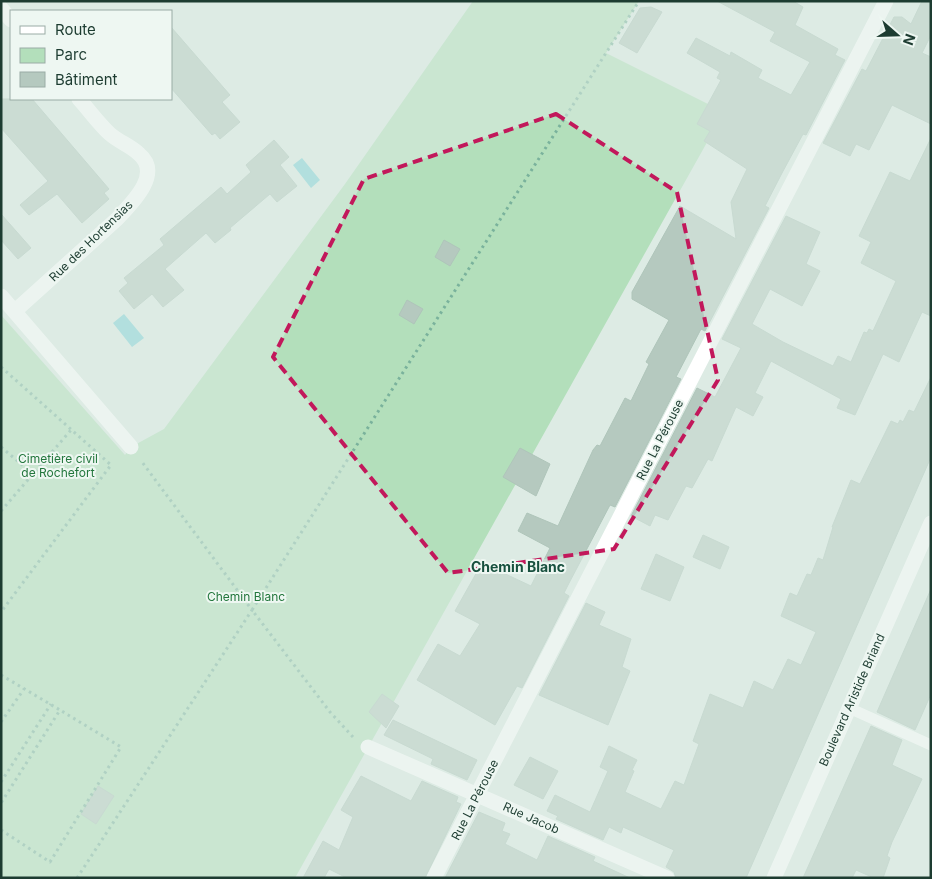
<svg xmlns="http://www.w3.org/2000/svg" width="932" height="879" font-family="Inter,sans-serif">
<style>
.green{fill:#b3dfbb}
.water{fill:#7ed1d7}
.building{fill:#b5c9bf;stroke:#afc5ba}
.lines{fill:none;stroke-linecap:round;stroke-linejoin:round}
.path{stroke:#7ab29c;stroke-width:3;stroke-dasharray:2.5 4;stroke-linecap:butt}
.service{stroke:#fff;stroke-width:11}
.minor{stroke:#fff;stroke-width:15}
.tertiary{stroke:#fff;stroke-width:15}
.marked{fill:none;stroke:#c2185b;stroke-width:4;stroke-dasharray:10 6;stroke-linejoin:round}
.labels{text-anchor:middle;stroke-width:4;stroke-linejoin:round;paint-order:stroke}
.street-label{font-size:12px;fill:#1d3c31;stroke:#eef7f2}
.park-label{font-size:12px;fill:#23773d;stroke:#eef7f2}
.neighbourhood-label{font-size:14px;font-weight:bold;fill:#17503e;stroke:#eef7f2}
</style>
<rect width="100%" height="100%" fill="#ddebe4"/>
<!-- green -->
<path class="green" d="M473,1H639L606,53L724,112L295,878H1V315L125,455L131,447L164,429L345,184Z"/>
<!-- water -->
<path class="water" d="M302,158L320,180L311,188L293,165Z
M124,314L144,338L132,347L113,323Z"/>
<!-- building -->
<path class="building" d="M717,1H793L803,7L795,25L838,49L835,55L845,60L806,135L803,134L782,173L765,206L769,208L705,331L701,329L676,377L681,379L615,507L610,505L568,585L564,593L569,596L522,688L517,686L495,725L417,680L438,644L460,656L480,624L455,611L482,563L531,586L550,548L518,531L527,513L558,526L593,450L597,445L600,446L625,398L631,401L649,364L646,362L669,320L632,299V292L680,206L736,239L731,202L747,169L704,141L710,131L697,124L721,80L717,78L720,72L687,53L696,38L730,56L731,52L762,70L758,78L791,95L810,62L770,41L775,32Z
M922,1H931V35L922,53L931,57V124L892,105L869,150L856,144L850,156L823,143L862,69L866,71L894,17H902L911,24Z
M651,7L662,12L637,53L619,43L640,8Z
M171,27L230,95L222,102L240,122L220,139L215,133L212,135L171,88Z
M1,99H32L109,189L104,193L109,199L82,223L57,194L29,215L20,205L48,181L1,128Z
M931,138V316L922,312L899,362L883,354L855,415L837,408L841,399L771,361L755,393L763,397L753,416L736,407L712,461L708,459L692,488L686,486L668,520L655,515L650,526L631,516L697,388L715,397L741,348L722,339L786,216L820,232L806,264L820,271L802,306L770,289L752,324L783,342L833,366L838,356L851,362L864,332L867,333L869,329L873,331L896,281L861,263L871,242L859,236L890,172L910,181Z
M274,140L289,157L280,165L297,186L277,202L270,194L230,228L231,230L215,243L206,233L165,269L184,290L163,307L152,294L134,309L119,291L128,283L124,278L164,245L160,239L221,187L227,194L251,172L246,165Z
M1,214L31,248L18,259L1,240Z
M444,240L460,249L450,266L435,257Z
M407,300L423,309L414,324L399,315Z
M931,377V457L746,878H676L674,872L666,867L674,850L623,827L621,833L609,827L603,840L556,819L558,816L547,811L555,795L590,812L608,771L600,767L609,746L637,760L632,770L634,771L625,792L661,809L675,781L684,785L699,744L693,741L710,694L743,708L754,681L773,690L788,659L801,665L816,632L781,616L790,593L797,596L807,574L811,575L818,558L823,560L833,527H832L851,480L860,484L891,421L898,424L900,420L903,422L909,410L914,412Z
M520,448L550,464L536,496L503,477Z
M703,535L729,547L720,569L693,557Z
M656,554L684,567L670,601L641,589Z
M931,589V694L915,730L877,712Z
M586,603L605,612L599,625L631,639L622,667L630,671L608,725L539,695Z
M382,694L399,706L386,728L369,712Z
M393,720L477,760L467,780L431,764L433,759L384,735Z
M871,726L902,740L892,765L922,779L892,842L887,856L890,858L883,878H874L856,870L852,878H803Z
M530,757L558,771L543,799L514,785Z
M361,776L411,801L422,781L458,797L456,802L461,804L425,878H347L329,869L324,878H303L323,841L339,850L353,817L341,810Z
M98,786L114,796L96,824L81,814Z
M479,812L505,823L502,831L510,834L505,844L537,860L548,836L595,857L593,861L630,878H445Z"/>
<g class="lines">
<!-- path -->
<path class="path" d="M1,367L111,465L1,612
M1,447L33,474
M1,511L71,430
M1,675L60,710L1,803
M1,722L24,689
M353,737L330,712L252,610L639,1
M1,782L51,704
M1,830L50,862L121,747L60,710
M77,878L252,610L142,462"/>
<!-- service -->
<path class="service" d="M849,708L931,745"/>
<!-- minor -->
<path class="minor" d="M1,8L11,20
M1,296L131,447
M15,311L117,219C131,204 163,174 139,154C131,146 119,142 110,134C99,124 89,110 79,99
M368,747L667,878
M434,878L886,1"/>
<!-- tertiary -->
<path class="tertiary" d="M774,878L931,523"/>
</g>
<!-- marked area -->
<path d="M0 0H932V879H0ZM556,114L677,192L718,380L614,549L448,573L273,357L364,179Z" fill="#ddebe4" fill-opacity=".55" fill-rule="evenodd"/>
<path class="marked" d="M556,114L677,192L718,380L614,549L448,573L273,357L364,179Z"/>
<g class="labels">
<!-- street labels -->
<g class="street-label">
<text transform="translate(91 241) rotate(-44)" y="4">Rue des Hortensias</text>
<text transform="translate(660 440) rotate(-63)" y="4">Rue La Pérouse</text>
<text transform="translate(852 700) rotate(-66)" y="4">Boulevard Aristide Briand</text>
<text transform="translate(475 800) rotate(-63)" y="4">Rue La Pérouse</text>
<text transform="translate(531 818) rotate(24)" y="4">Rue Jacob</text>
</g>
<!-- park labels -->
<g class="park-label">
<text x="58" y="463">Cimetière civil<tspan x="58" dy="14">de Rochefort</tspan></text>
<text x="246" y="601">Chemin Blanc</text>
</g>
<!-- neighbourhood labels -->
<g class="neighbourhood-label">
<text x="518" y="572">Chemin Blanc</text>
</g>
</g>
<!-- border -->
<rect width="932" height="879" fill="none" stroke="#1d3c31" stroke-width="5"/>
<!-- legend -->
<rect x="10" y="10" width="162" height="90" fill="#eef7f2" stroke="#9aaca5"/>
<rect x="20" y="26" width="25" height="8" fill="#ffffff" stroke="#9aaca5"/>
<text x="55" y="35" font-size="15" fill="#1d3c31">Route</text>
<rect x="20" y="48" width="25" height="15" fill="#b3dfbb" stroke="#9aaca5"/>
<text x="55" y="60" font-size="15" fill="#1d3c31">Parc</text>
<rect x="20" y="72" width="25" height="15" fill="#b5c9bf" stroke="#9aaca5"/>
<text x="55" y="85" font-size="15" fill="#1d3c31">Bâtiment</text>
<!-- north arrow -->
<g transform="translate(897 35) rotate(110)" stroke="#eef7f2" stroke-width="4" paint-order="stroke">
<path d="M0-4L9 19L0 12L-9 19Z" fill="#1d3c31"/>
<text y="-8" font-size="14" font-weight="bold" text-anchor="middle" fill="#1d3c31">N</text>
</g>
</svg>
